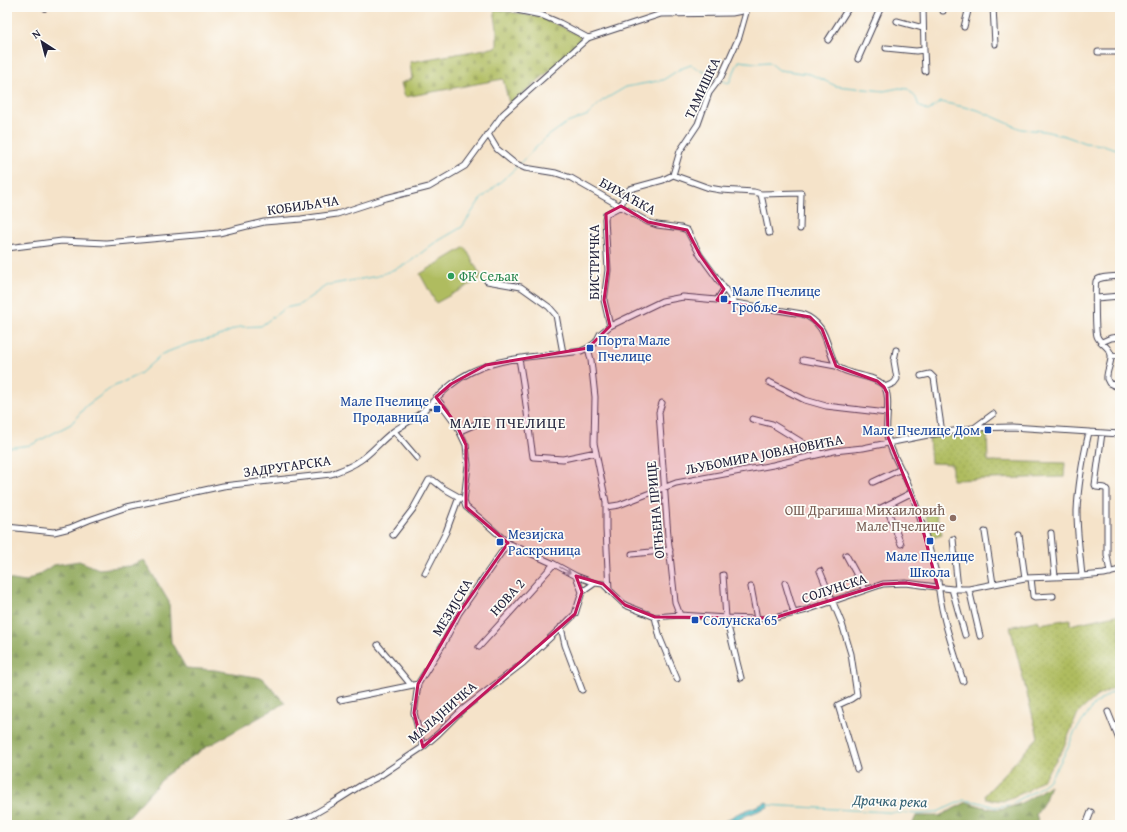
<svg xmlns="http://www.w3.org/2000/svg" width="1127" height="832" font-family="'Gentium Book Plus',serif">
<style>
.grass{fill:url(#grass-dots);stroke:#686f4c}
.forest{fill:url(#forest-firs);stroke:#566348}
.cemetery{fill:url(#cemetery-stones);stroke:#686f4c}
.pitch{fill:#afbc5e;stroke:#686f4c}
.water{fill:url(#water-rules);stroke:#397080}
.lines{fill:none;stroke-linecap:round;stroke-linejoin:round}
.stream{stroke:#50bec6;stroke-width:1}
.minor-casing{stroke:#423f50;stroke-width:7}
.minor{stroke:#fff;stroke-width:5}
.oneway{stroke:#9c9ca7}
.marked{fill:#c2185b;fill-opacity:0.2;stroke:#c2185b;stroke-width:3;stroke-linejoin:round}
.leisure-dot{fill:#2e9e5b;stroke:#fdfcf7;stroke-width:1.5}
.transit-dot{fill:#1a4fb4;stroke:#fdfcf7;stroke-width:1.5}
.education-dot{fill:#8d6e63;stroke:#fdfcf7;stroke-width:1.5}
.labels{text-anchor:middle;stroke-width:3.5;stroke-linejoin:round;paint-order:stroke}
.street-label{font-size:14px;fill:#22223b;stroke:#fdfcf7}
.leisure-label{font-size:14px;fill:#27864d;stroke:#fdfcf7;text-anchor:start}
.transit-label{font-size:14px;fill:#164399;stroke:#fdfcf7;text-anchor:start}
.education-label{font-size:14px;fill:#785e54;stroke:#fdfcf7;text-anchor:end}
.neighbourhood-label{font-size:15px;letter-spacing:1px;fill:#22223b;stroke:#fdfcf7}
.water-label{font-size:15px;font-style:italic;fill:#346073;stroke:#fdfcf7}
</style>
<defs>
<pattern id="grass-dots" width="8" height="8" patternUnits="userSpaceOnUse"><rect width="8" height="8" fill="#afbc5e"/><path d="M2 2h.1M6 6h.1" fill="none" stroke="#96a153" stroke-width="1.8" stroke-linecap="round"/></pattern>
<pattern id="forest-firs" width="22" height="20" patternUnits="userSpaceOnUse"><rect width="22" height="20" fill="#8ba455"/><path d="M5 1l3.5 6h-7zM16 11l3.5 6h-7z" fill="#718548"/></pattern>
<pattern id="cemetery-stones" width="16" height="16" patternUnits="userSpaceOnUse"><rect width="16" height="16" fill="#afbc5e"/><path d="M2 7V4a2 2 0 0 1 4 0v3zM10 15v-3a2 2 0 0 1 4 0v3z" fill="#96a153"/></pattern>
<pattern id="water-rules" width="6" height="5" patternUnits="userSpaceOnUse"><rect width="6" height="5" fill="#50bec6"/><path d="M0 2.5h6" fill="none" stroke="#429aa2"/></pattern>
</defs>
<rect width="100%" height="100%" fill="#fdfcf7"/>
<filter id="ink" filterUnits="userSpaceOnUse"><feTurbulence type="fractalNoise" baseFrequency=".025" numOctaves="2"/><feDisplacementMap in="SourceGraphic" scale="8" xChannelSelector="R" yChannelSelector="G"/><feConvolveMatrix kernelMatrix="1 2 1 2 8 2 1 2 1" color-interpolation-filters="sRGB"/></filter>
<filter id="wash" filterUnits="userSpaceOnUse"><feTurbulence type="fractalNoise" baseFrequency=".012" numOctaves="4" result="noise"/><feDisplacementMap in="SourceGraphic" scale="16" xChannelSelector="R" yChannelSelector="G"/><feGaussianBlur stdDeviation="0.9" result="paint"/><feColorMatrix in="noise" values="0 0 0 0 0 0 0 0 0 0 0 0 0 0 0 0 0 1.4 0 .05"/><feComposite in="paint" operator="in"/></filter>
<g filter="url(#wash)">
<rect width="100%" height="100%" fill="#f5e3c9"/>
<!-- grass -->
<path class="grass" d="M987,431L988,461L1065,463L1064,477L952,480V464L931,463L929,438Z
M1120,614V685L1097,696L1078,713L1062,751L1043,779L1027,791L1003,801L986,799L985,795L1038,737L1010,627L1038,620L1040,624L1070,619V625Z"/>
<!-- forest -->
<path class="forest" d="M144,560L169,602L171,642L186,668L215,670L262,678L285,703L203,749L166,775L121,825H7V579L25,582L54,565L79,561L99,569L129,566Z
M1050,785L1045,800L1036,815L1039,825H1002L991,823L966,821L952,825H912L916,816H939L967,802C978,805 988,809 998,809C1018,808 1035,795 1050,785Z"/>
<!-- cemetery -->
<path class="cemetery" d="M494,9L543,18L581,36L580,41C558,64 535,85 509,103L503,79L405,97L401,83L412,79L410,62L497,47V28Z"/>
<!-- pitch -->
<path class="pitch" d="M465,247L482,278L436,303L420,274Z
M936,513L942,535L932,538L926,516Z"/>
<!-- water -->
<path class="water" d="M767,802L768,807L745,816L730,825H718L737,814Z"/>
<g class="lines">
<!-- stream -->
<path class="stream" d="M722,81L729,83L739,61L756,63L769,62L779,70L810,74L836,86L884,91L899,88L908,89L916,98L919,106L928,111L941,102L978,110L1021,129L1044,131L1065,136L1085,143L1103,145L1120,150
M520,163L547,137L565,124L588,115L602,101L626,87L663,80L680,69L691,65L717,79
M7,448L31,445L71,424L86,406L111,388L141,373L162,354L188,344L217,337L239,327L261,326L285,308L299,305L327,285L378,276L407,264L433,244L462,227L480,200L517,167
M767,805L919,814L935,813L964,800L978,802L995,807L1009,805L1035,791L1048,781L1058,766L1068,748L1074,733L1095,704L1109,694L1120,689"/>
</g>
</g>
<g filter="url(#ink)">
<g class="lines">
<!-- minor casing -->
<g class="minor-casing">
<path id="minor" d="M502,7L541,15L560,23L588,38
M923,7L924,50L925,71
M943,7V11
M993,7L995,44
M45,8L46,7
M897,21L923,28
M964,27L969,7
M828,40L849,7
M886,48L916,51L924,50
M1098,52H1120
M858,59L881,7
M488,134L497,149L514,163L525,168L556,173L571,178L648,222L657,225L681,228L687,230L700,255L735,303
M673,175L680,151L698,124L709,93L721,77L739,37L747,9
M761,194L769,233
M621,206L624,196L630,189L663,180L673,175L709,188L721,190L754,192L761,194L801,193L800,229
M7,248L62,241L106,243L219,233L264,222L301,219L337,214L386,198L429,187L465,166L503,114L588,38L661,14L732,13L742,11L749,7
M1120,276C1114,277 1100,276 1096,281C1095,283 1095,331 1097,336C1099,343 1110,347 1111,355C1112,363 1106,371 1107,379L1109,383L1120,388
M487,281L521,287L549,307L556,315L563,353
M1096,298L1120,296
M717,300L724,289
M610,326L604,300L608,270L605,219L606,214L621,206
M1102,342L1111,338L1120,337
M588,348L591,360L595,397L594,443L606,502V529L609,590
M1111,356L1120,357
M519,359C525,391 528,424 533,457L563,459L596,452
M803,360L836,366
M921,376L930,374L934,378L942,433
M769,382L805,400L826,406L887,413
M885,387L894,383L897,379L894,361L896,350
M436,397L456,424L466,445L468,465L464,501L466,507L481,519L508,543L554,564L576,576L595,583L603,584L625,605L655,617L680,615L726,618L757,619L774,618L807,610L883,584L906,583L952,589H969L1025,578L1082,576L1104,574L1120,570
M662,403L659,412L668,536L675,602L680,615
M429,405L443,407
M752,419L772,424L821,454
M974,428L993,414
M394,431L417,458
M460,431L483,421
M1102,433L1095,485L1096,487L1105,488L1107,490V555L1110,573
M873,482L901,469
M886,506L901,544
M606,507L619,505L676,483L773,465L834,451L863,448L928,435L973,428L1012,427L1120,434
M873,512L911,493
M7,527L54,532L70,528L89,520L127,507L223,486L331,474C341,470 351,467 359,461C372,453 381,440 394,431C404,424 415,419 424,410C439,396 452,381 471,372C503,356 545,356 581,351L588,348L596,342L600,334L610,326L662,301L683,297L717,300L802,314C828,324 825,345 836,366C849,376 874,375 883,385C892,395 885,422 887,436C891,454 902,469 909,486C921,516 929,548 938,580C940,614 953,648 963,681
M985,532L993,584
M1051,533L1055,577
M393,535L413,509L429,480H433L443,488L459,497
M1019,535L1025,578
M953,539L958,589
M632,554L670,550
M846,555L865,590
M820,571L842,624L851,654L857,695L851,699L838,705L857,769
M425,573L446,532L459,497L460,499
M723,575L726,618L741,678
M576,576L582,592
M1082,576C1080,555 1077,533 1077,511C1078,485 1083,458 1089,432
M1031,578L1033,596L1035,597L1053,596
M785,583L794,613
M751,587L757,619
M952,589L965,635
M969,589L980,636
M655,617L660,638L677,679
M561,627L565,645L582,690
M378,645L411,685
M479,647L554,564
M340,700L418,684
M1108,712L1120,742
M423,747L414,713L418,684L442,646L459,613L508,543
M288,825L309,817L333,803L360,786L378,777L423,747L438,734L462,710L523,663L567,622L575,614L582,592L595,583
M1086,825L1091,812"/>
</g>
<!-- minor -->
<use href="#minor" class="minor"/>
</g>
<!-- one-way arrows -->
<defs><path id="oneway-shaft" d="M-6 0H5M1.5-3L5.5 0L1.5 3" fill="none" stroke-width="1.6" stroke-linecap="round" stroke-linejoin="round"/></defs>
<g class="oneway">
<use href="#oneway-shaft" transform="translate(467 455) rotate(86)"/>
<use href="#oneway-shaft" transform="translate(565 570) rotate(29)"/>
</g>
</g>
<!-- marked area -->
<path class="marked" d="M621,206L648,222L687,230L700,255L724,289L717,300L810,317L822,329L836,366L877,381L884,387L887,393L888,437L918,511L938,588L906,583L883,584L774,618L655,617L625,605L603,584L576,576L582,592L575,614L423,747L414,713L418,684L459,613L508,543L466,507V445L456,424L436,397L451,384L486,365L588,348L610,326L604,300L608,270L606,214Z"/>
<!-- markers -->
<circle class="leisure-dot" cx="451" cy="276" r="4"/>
<g class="transit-dot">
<rect x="720" y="295" width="8" height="8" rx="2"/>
<rect x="586" y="344" width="8" height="8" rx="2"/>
<rect x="433" y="405" width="8" height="8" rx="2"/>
<rect x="984" y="426" width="8" height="8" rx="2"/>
<rect x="926" y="537" width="8" height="8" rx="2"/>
<rect x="496" y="538" width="8" height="8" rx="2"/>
<rect x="691" y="616" width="8" height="8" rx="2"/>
</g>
<circle class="education-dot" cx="953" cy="518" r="4"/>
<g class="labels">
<!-- street labels -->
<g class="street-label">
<text transform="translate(702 88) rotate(-65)" y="5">ТАМИШКА</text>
<text transform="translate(628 196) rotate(29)" y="5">БИХАЋКА</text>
<text transform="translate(303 205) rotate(-8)" y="5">КОБИЉАЧА</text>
<text transform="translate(594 262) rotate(-90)" y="5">БИСТРИЧКА</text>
<text transform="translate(764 454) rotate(-11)" y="5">ЉУБОМИРА ЈОВАНОВИЋА</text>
<text transform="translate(287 466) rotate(-8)" y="5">ЗАДРУГАРСКА</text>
<text transform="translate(655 510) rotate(-95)" y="5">ОГЊЕНА ПРИЦЕ</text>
<text transform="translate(834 588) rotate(-18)" y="5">СОЛУНСКА</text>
<text transform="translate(507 597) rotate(-48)" y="5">НОВА 2</text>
<text transform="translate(452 607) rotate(-59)" y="5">МЕЗИЈСКА</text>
<text transform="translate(442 712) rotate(-41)" y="5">МАЛАЈНИЧКА</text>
</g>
<!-- leisure labels -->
<g class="leisure-label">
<text x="459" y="281">ФК Сељак</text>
</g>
<!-- transit labels -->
<g class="transit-label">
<text x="732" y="296">Мале Пчелице<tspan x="732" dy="16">Гробље</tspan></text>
<text x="598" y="345">Порта Мале<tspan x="598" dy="16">Пчелице</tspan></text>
<text x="429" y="406" text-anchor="end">Мале Пчелице<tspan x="429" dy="16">Продавница</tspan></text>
<text x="980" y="435" text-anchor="end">Мале Пчелице Дом</text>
<text x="508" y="539">Мезијска<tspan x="508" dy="16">Раскрсница</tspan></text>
<text x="930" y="561" text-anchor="middle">Мале Пчелице<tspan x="930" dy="16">Школа</tspan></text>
<text x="703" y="625">Солунска 65</text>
</g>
<!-- education labels -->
<g class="education-label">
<text x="945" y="515">ОШ Драгиша Михаиловић<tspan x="945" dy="16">Мале Пчелице</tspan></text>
</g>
<!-- neighbourhood labels -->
<g class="neighbourhood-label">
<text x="508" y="428">МАЛЕ ПЧЕЛИЦЕ</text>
</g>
<!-- water labels -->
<g class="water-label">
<text transform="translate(890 801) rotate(2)" y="5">Драчка река</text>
</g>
</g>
<!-- margin -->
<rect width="1127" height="832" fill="none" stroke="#fdfcf7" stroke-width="24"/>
<!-- north arrow -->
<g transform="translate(42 42) rotate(324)" stroke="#fdfcf7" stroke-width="3" paint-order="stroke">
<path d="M0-3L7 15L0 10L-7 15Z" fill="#22223b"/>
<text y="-6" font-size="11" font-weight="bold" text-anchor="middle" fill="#22223b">N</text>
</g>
</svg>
